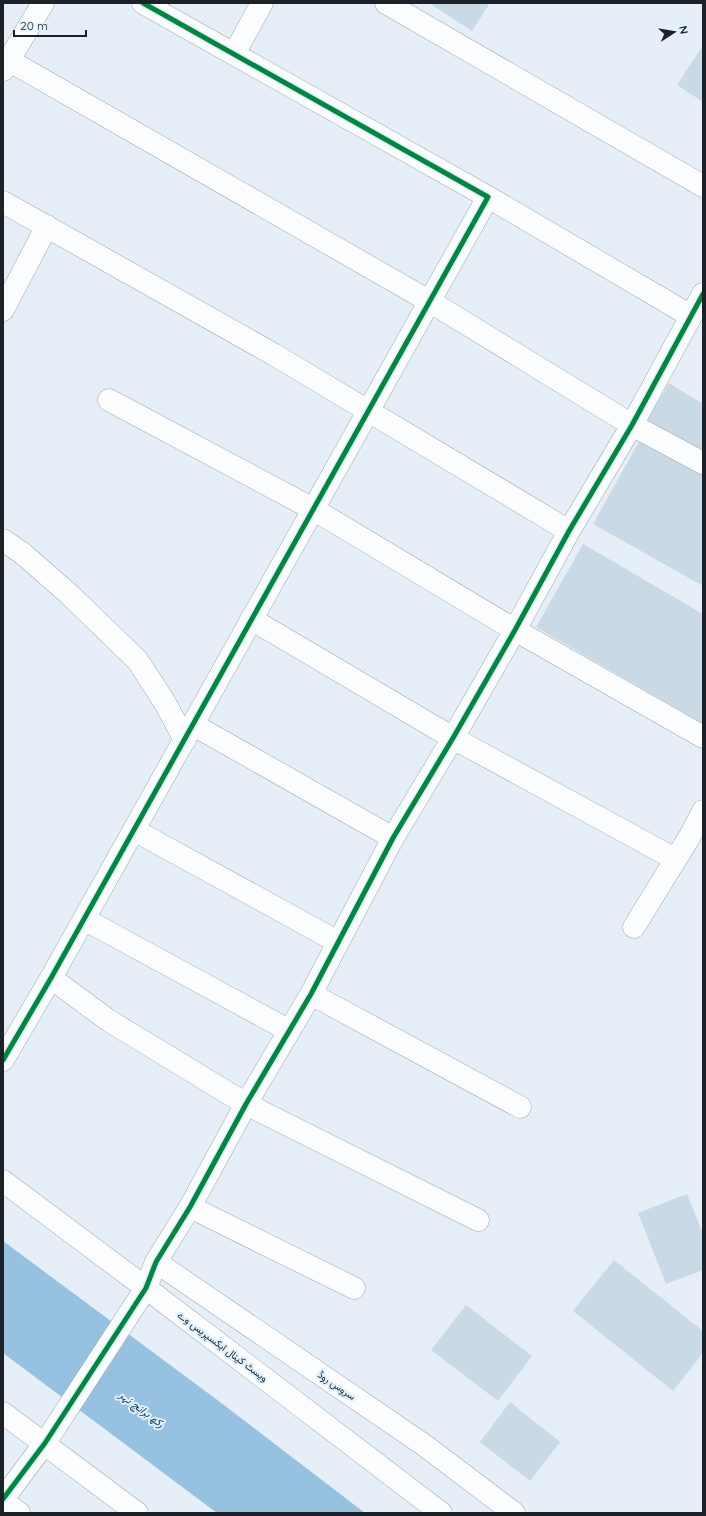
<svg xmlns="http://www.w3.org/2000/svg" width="706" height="1516" font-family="Quicksand,Vazirmatn,sans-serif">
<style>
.water{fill:#96c1e1}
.building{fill:#c9d9e5}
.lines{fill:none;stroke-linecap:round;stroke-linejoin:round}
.minor-casing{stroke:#a1a8ad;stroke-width:23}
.primary-casing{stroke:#a1a8ad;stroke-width:23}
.minor{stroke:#fbfdfe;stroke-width:22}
.primary{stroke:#fbfdfe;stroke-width:22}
.cycleway-casing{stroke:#dff0fe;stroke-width:8}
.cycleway{stroke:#00873e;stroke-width:5}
.labels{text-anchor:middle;stroke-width:4;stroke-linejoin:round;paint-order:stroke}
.street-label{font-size:10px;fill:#1c2227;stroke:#dff0fe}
.water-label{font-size:11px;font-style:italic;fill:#14405e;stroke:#dff0fe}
</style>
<rect width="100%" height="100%" fill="#e6eff7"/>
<!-- water -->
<path class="water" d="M3,1241L216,1399L365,1513H217L3,1353Z"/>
<!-- building -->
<path class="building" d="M429,3H490L472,31Z
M703,45V102L677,85Z
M669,383L703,404V456L646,422Z
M641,438L703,473V586L593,524Z
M583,544L703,614V724L536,627Z
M687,1194L703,1234V1270L666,1284L638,1213Z
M614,1260L703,1331V1353L673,1391L573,1311Z
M466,1305L532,1356L498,1401L431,1350Z
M510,1402L560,1442L530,1481L480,1442Z"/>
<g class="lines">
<!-- minor casing -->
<g class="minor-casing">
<path id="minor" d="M386,3L703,186
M234,54L262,3
M3,57L429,301L632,425L703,463
M3,70L43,3
M488,197L691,316
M3,202L273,354L569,531
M3,310L47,226
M109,400L313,509L515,630L703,737
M3,540L22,553L69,594L138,661L165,703L185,740
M251,619L453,738L675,859
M192,724L393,838
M134,830L338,942
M84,919L288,1030
M634,927L690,836L703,811
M51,978L108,1020L246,1104L478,1220
M311,994L520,1107
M3,1060L51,978L488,197L143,3
M190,1207L354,1288
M156,1262L424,1445L514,1513
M3,1499L45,1443L146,1288L156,1262L190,1207L246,1104L311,994L393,838L453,738L515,630L569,531L632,425L703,294
M3,1501L19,1513"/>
</g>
<!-- primary casing -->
<g class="primary-casing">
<path id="primary" d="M3,1181L146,1288L441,1513
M3,1413L137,1513"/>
</g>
<!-- minor -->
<use href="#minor" class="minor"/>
<!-- primary -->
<use href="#primary" class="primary"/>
<!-- cycleway casing -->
<g class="cycleway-casing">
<path id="cycleway" d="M3,1060L51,978L488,197L143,3
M3,1499L45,1443L146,1288L156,1262L190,1207L246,1104L311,994L393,838L453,738L515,630L569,531L632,425L703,294"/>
</g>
<!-- cycleway -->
<use href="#cycleway" class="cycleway"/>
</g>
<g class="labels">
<!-- street labels -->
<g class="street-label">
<text transform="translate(223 1346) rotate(37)" y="4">ویسٹ کینال ایکسپریس وے</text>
<text transform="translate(337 1385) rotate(34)" y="4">سروس روڈ</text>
</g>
<!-- water labels -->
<g class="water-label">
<text transform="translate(142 1409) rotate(37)" y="4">رکھ برانچ نہر</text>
</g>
</g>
<!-- border -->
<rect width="706" height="1516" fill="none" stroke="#1c2227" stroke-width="8"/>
<!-- north arrow -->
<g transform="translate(674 32) rotate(78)" stroke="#dff0fe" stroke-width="3" paint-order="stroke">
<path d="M0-3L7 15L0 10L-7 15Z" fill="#1c2227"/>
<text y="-6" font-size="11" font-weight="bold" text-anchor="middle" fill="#1c2227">N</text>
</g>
<!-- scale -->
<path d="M14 30v6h72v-6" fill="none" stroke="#1c2227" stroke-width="2"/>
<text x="20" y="30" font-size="12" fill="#1c2227" stroke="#dff0fe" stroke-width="3" paint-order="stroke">20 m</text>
</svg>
